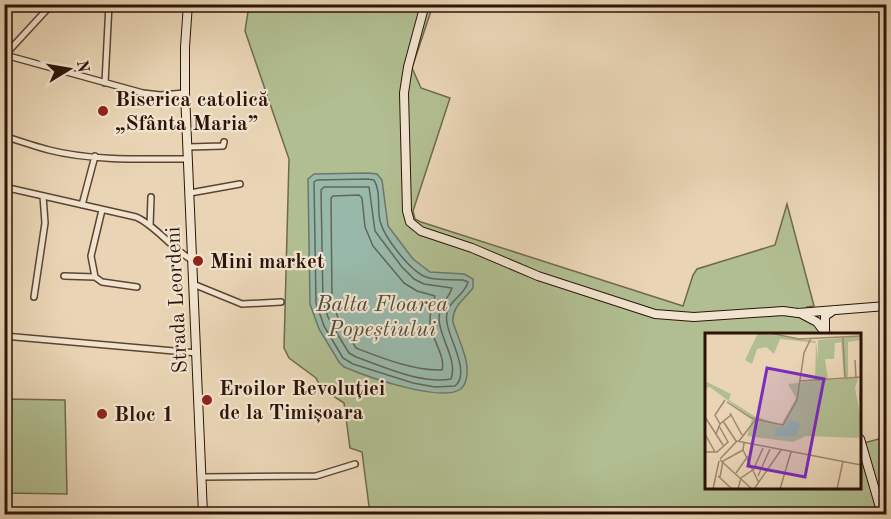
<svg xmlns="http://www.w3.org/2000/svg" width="891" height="519" font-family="'Old Standard TT',serif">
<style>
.green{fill:#b1be91;stroke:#6f694c;stroke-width:1.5}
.water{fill:#98b9aa;stroke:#6d7769;stroke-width:1.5}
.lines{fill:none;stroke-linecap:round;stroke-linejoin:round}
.shore{stroke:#626659;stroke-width:1.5}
.street-casing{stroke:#5c4433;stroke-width:8}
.secondary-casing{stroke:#2d1408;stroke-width:10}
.street{stroke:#f1e4cf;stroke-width:5}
.secondary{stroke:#f1e4cf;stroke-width:8}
.poi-dot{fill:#8f2418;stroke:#f1e4cf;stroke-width:2}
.labels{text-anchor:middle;stroke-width:4.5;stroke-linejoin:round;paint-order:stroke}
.poi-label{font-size:21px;font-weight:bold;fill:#2d1408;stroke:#f1e4cf;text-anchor:start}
.street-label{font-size:21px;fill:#2d1408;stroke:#f1e4cf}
.water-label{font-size:22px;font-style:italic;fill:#524e41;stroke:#f1e4cf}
.inset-road{fill:none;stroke:#9e8870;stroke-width:1.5}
.view{fill:#7b2cbf;fill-opacity:0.15;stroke:#7b2cbf;stroke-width:3}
.inset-edge{fill:none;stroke:#2d1408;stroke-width:3}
</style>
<rect width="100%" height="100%" fill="#e9d5b5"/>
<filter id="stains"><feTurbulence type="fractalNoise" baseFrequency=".00333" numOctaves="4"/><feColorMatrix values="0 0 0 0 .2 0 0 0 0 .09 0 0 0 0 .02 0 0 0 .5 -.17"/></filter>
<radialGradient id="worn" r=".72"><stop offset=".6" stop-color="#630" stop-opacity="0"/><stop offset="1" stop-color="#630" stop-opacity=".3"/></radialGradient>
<!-- green -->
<path class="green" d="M249,5H433L412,68L421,88L450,98L413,211L415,219L421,222L683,306L693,275L697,269L775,245L787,204L814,306L807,307L810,320L823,334H706V488H860V451L878,514H370L362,452L350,448L344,403L321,388L316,378L289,358L284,348L289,159L245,31Z
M5,399L65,400L67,494L5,493Z
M886,437V514H885L864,443Z"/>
<!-- water -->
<path class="water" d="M368,173L377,174L382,180L388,226L413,259L430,272L464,274L473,279V288C464,300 452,306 453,322C458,340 474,366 464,385C452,408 363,375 344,367L339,362L319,329L310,304L308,179L314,174Z"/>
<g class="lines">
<!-- shore -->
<path class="shore" d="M368,179L374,180C381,191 377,207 380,221C384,237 410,271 426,277C437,281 452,279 463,280L468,282C464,298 443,301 447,323C449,339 471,373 455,386L435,387L413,383L353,364L343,358L324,326L316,303L314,182L317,180Z
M324,187H369L375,231L402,267L414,279L424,284L452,288C449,298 439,305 439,318C439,338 458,359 451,379C420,384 385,367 356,357L349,353L338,335L328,317L323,302L321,190Z
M359,195L362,198L365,227L373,246L404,283L417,291L435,296C432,306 429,314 430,325C432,339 446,357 442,370C414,371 382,358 356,348L338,318L332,301L331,198L333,196Z"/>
<!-- street casing -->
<g class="street-casing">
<path id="street" d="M4,56L52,4
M4,75L5,55L143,93L160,95L185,93
M105,83L109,4
M4,136C19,141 34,146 49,150C92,161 143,159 188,159
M188,147L223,146L224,142
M4,187L136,217C155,225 172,249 192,260
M190,193L240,184
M82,205L95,156
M102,210L91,256L95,277L102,282L137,287
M150,226L151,197
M64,276L95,277
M193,284L242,304L281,302
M34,297L45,223L43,196
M4,336L197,353
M202,477L316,476L355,464"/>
</g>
<!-- secondary casing -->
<g class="secondary-casing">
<path id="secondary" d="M188,4L185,47V93L203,514
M425,4L408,67L404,93L407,211L410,222L421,231L472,248L538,276L655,314L694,317L783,311L798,313L886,306
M800,313L817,322L826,334
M825,332V316L834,310
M860,439L882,514"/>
</g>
<!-- street -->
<use href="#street" class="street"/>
<!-- secondary -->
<use href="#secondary" class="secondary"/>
</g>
<!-- markers -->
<g class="poi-dot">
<circle cx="103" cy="111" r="6"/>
<circle cx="198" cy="261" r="6"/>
<circle cx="207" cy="400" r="6"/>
<circle cx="102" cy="414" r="6"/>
</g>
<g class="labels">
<!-- poi labels -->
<g class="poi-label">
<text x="115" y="106">Biserica catolică<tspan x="115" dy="24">„Sfânta Maria”</tspan></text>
<text x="210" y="268">Mini market</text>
<text x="219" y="395">Eroilor Revoluției<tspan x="219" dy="24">de la Timișoara</tspan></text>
<text x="114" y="421">Bloc 1</text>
</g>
<!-- street labels -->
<g class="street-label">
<text transform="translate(176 300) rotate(-93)" y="7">Strada Leordeni</text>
</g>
<!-- water labels -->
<g class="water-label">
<text x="382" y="311">Balta Floarea<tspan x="382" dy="25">Popeștiului</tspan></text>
</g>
</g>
<!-- overview -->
<g transform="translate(705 333)">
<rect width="156" height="156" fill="#e9d5b5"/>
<path d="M53,0L110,8L111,9L113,26V7L156,3V7L143,9V45H153L150,55L156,86L154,105L101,103L88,109L42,103L47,86L5,54L0,55V48L26,61L24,67L49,83L76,92L91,65L83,51L110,48L111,10L75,6L69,21L61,14L52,16L47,31L40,27ZM136,9L139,46L123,47L120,26H129L130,10Z" fill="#b1be91" fill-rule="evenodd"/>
<path d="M84,87L96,91L91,103H69L71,95L81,93Z" fill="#98b9aa"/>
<path class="inset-road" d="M64,0L94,6L156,3M78,0H127M138,4L140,45M150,27L151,45M95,48L156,44M155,68L156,47M22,69L46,85M25,80L37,102M0,84L18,112M46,85L78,92L92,67L99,20L106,5M18,88L31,108M15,91L10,82L20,67M0,101L10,119M11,101L15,91L26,82M34,108L51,86M39,110L38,117L54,150M58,115L50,133L63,138M0,119H12L23,109L14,93M15,126L32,108L156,132M15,127L47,156M31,140L43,123M13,143L27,156M53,143L65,116M15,144L18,128L38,117M8,156L14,128M33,156L36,145L52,134M49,156L76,117M75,156L86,119M132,156L138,128"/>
<path class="view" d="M62,35L119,46L100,144L43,133Z"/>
<rect width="156" height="156" class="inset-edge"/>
</g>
<!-- margin -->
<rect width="891" height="519" fill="none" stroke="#e9d5b5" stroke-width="24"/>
<rect x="6" y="6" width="879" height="507" fill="none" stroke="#2d1408" stroke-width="3"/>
<rect x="12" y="12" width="867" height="495" fill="none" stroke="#2d1408" stroke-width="1.5"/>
<!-- north arrow -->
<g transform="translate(69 69) rotate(79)" stroke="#f1e4cf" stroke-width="4.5" paint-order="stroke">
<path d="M0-4.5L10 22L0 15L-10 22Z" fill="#2d1408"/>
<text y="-9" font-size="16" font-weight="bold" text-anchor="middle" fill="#2d1408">N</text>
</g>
<rect width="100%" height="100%" filter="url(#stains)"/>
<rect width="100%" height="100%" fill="url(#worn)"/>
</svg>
